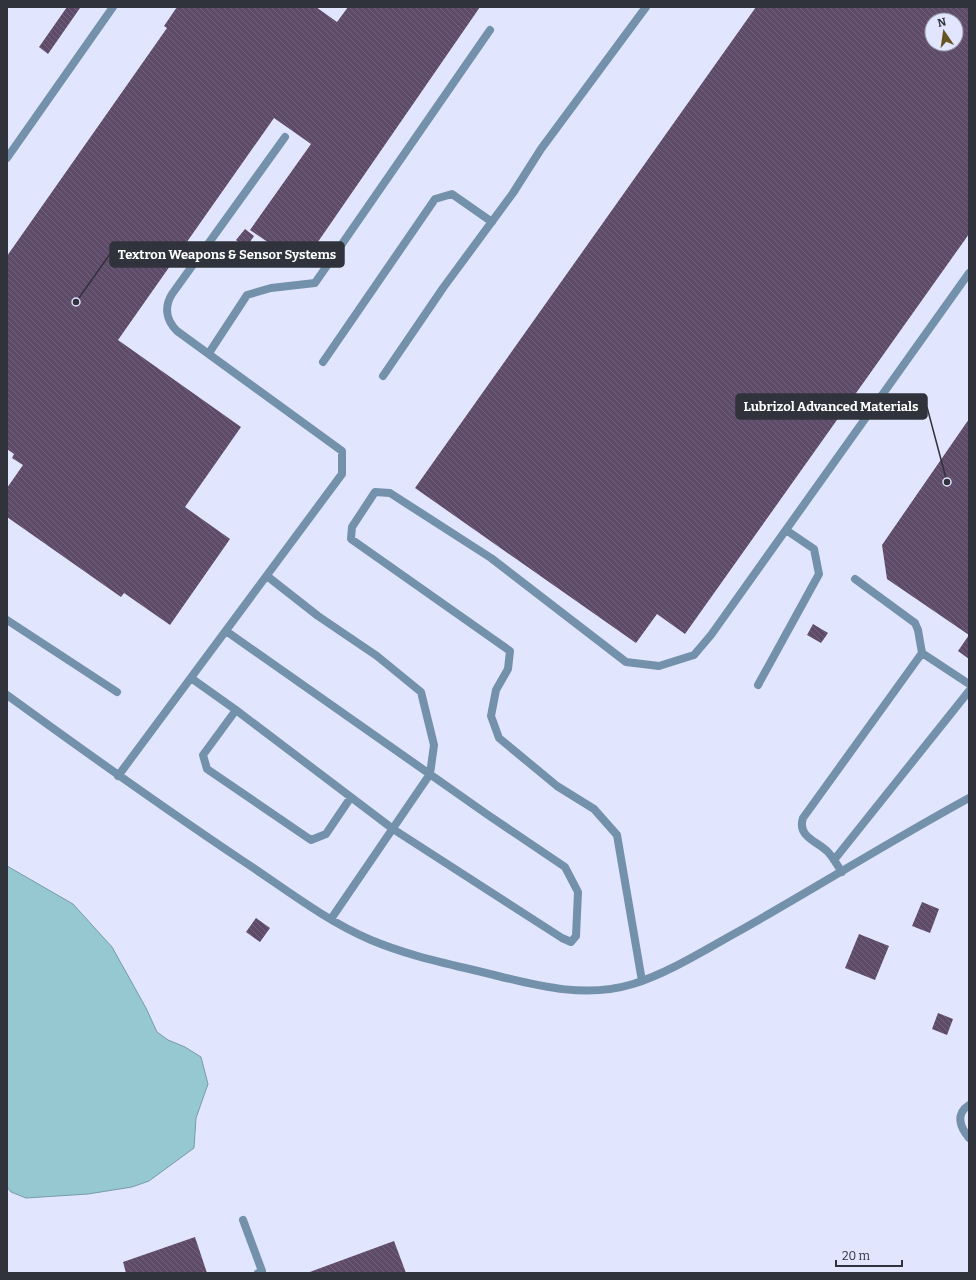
<svg xmlns="http://www.w3.org/2000/svg" width="976" height="1280" font-family="Bitter,serif">
<style>
.water{fill:#96c8d2;stroke:#789ba5}
.building{fill:url(#building-back-hatch);fill-rule:evenodd}
.lines{fill:none;stroke-linecap:round;stroke-linejoin:round}
.lane{stroke:#7491ab;stroke-width:8}
.street{stroke:#7491ab;stroke-width:8}
.leader{fill:none;stroke:#31333c;stroke-width:1.5}
.callout-dot{fill:#31333c;stroke:#e2e5fe;stroke-width:1.5}
.callout{fill:#31333c;stroke:#31333c;stroke-width:1.5}
.callout-label{font-size:13px;text-anchor:middle;font-weight:bold;fill:#fff}
</style>
<defs>
<pattern id="building-back-hatch" width="6" height="6" patternUnits="userSpaceOnUse"><rect width="6" height="6" fill="#5e4b69"/><path d="M-1 5l2 2M0 0l6 6M5-1l2 2" fill="none" stroke="#72637b"/></pattern>
</defs>
<rect width="100%" height="100%" fill="#e2e5fe"/>
<!-- water -->
<path class="water" d="M7,866L73,904L112,947L146,1008L157,1032L168,1040L185,1047L201,1057L208,1084L196,1118L194,1148L149,1181L132,1187L88,1194L26,1198L11,1192L7,1187Z"/>
<!-- building -->
<path class="building" d="M67,7L80,8L48,54L39,47Z
M177,7H316L337,22L348,7H480L302,265L250,230L311,144L274,118L118,340L241,427L185,507L230,539L170,625L124,593L121,597L7,517V488L23,465L12,458L14,454L7,449V256L167,28L164,26Z
M756,7H969V234L685,634L657,614L636,643L415,488ZM932,20H956V44H932Z
M245,229L254,236L246,248L236,240Z
M969,419V659L958,651L969,635L887,579L882,545Z
M813,624L828,633L821,643L807,635Z
M922,902L939,909L930,933L912,926Z
M256,918L270,928L260,942L246,932Z
M859,934L889,946L875,980L845,968Z
M938,1013L953,1019L947,1035L932,1029Z
M195,1237L207,1273H126L123,1262Z
M394,1241L406,1273H307Z"/>
<g class="lines">
<!-- lane -->
<path class="lane" d="M7,158L113,7
M209,353L247,295L271,288L315,283L490,30
M323,362L435,199L452,194L492,222
M383,376L443,288L513,193L541,149L646,7
M267,576L318,616L377,656L421,692L434,745L430,774L331,919
M855,579L915,623L918,630L922,653L969,684
M7,620L117,692
M191,678L236,710L393,829L562,938L571,942L576,936L578,892L565,867L488,815L226,631
M758,685L819,574L814,549L786,530
M7,695C84,751 161,806 240,859C283,887 324,920 371,940C411,957 455,965 498,976C542,987 588,998 633,984C669,973 708,948 741,930C817,887 892,840 969,798
M236,710L203,755L207,769L311,840L326,834L351,797
M118,776L342,474V451L177,331C166,320 164,307 172,294L285,137
M834,860L969,691
M842,872C837,865 833,857 827,851C816,841 797,836 803,818L922,653
M642,981L617,835L594,809L557,786L499,738L491,716L496,690L508,669L510,651L351,539L352,527L375,492L390,493L491,558L626,662L659,666L694,655L711,635L969,273
M243,1220L262,1271L258,1273"/>
<!-- street -->
<path class="street" d="M969,1105C955,1114 960,1127 969,1138"/>
</g>
<!-- callouts -->
<path class="leader" d="M76 302L110 254M947 482L927 407"/>
<g class="callout-dot">
<circle cx="76" cy="302" r="4"/>
<circle cx="947" cy="482" r="4"/>
</g>
<g class="callout">
<rect x="110" y="242" width="234" height="25" rx="4"/>
<rect x="736" y="394" width="191" height="25" rx="4"/>
</g>
<g class="callout-label">
<text x="227" y="259">Textron Weapons &amp; Sensor Systems</text>
<text x="831" y="411">Lubrizol Advanced Materials</text>
</g>
<!-- border -->
<rect width="976" height="1280" fill="none" stroke="#31333c" stroke-width="16"/>
<!-- north arrow -->
<g transform="translate(944 32) rotate(347)"><circle r="19" fill="#e2e5fe" stroke="#9b9eb0"/>
<path d="M0-3L7 15L0 10L-7 15Z" fill="#665422"/>
<text y="-6" font-size="11" font-weight="bold" text-anchor="middle" fill="#31333c">N</text>
</g>
<!-- scale -->
<path d="M836 1260v6h66v-6" fill="none" stroke="#31333c" stroke-width="2"/>
<text x="842" y="1260" font-size="12" fill="#31333c" stroke="#e2e5fe" stroke-width="3" paint-order="stroke">20 m</text>
</svg>
